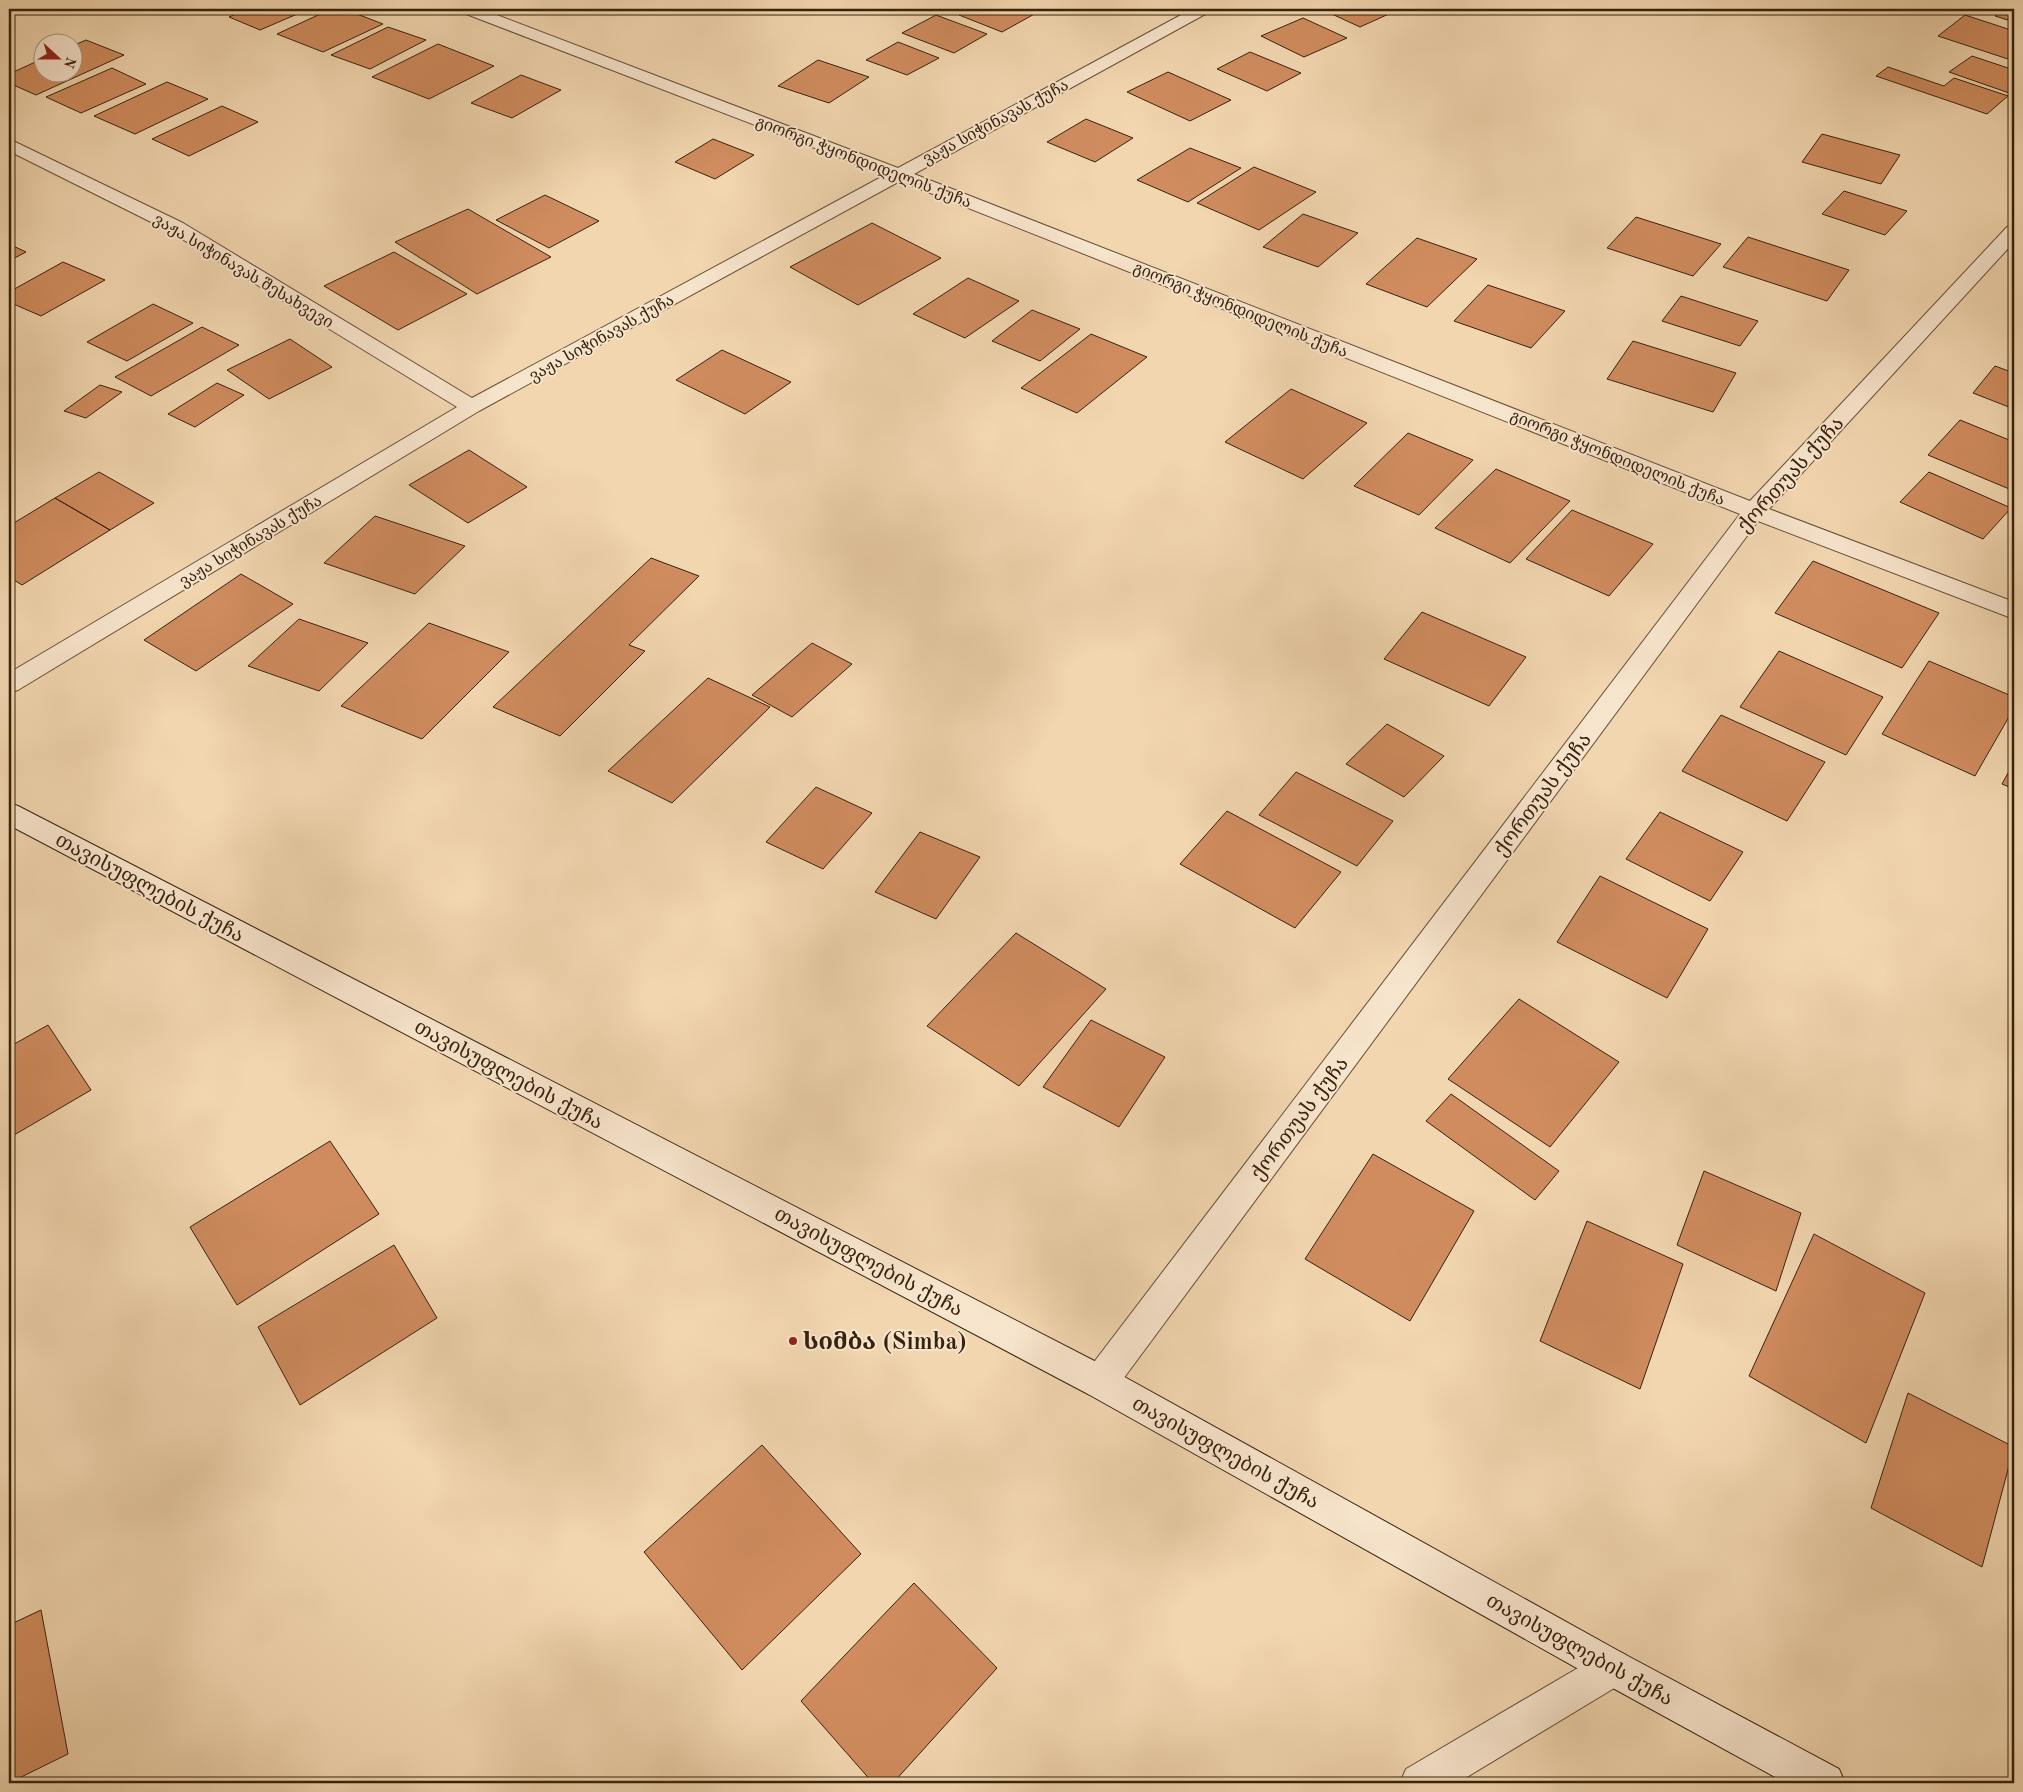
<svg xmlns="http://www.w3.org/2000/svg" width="2023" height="1792" font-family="'Old Standard TT','Noto Serif Georgian',serif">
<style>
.building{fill:#d08c5f;stroke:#37220d}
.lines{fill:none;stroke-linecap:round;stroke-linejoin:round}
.minor-casing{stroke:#664f36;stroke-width:2}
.secondary-casing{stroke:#37220d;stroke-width:2}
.minor{fill:#f7e4cc;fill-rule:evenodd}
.secondary{fill:#f7e4cc;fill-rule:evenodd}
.poi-dot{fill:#8f2418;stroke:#f7e4cc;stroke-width:2}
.labels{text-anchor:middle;stroke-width:4;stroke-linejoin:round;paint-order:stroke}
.far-street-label{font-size:16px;fill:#37220d;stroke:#f7e4cc}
.street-label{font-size:20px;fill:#37220d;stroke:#f7e4cc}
.near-poi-label{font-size:24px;font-weight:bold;fill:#37220d;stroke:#f7e4cc;text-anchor:start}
</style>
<rect width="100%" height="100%" fill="#f2d6b0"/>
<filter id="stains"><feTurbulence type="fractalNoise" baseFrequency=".004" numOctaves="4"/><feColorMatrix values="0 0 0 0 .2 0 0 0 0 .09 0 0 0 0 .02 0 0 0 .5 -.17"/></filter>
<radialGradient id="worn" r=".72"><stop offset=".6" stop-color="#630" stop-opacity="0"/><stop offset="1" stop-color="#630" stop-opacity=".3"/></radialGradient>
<!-- building -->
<path class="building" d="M247,9H309L260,30L229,17Z
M331,9H344L383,24L323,52L277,34Z
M972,9H1028L1038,12L1002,32L959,15Z
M1321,9H1381L1391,13L1360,27Z
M2006,9H2014V22L1995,16Z
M936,15L987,34L954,53L902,33Z
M1965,15L2014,31V61L1938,36Z
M1303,18L1347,38L1304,57L1261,36Z
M388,27L426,40L370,69L331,55Z
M86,40L124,55L36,95L9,83V74L42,59V72H72V46Z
M898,42L939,58L907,75L866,60Z
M438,44L494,66L429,99L372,77Z
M1250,52L1301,73L1267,91L1217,69Z
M1972,56L2014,70V92L2012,94L1949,72Z
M818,60L869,77L829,103L778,86Z
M1888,67L1944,86L1954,78L2008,96L1987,114L1876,76Z
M112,68L146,84L81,113L46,97Z
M1168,72L1231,100L1190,121L1127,92Z
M521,75L561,90L512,118L471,103Z
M167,82L208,99L135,134L94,116Z
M222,106L258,122L189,156L152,139Z
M1086,119L1133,138L1095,162L1047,142Z
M1822,134L1900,155L1881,184L1802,162Z
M713,139L754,155L715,179L675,162Z
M1190,148L1241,168L1188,202L1137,180Z
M1254,167L1316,192L1259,230L1197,203Z
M1844,191L1907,211L1885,235L1822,214Z
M545,195L599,221L549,248L496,220Z
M468,209L551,257L477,294L395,242Z
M1303,214L1358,233L1318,267L1263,247Z
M1636,217L1721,244L1693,276L1607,248Z
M872,223L941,258L858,305L790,267Z
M1748,237L1849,270L1827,301L1723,267Z
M1417,238L1477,259L1427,307L1366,284Z
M9,244L26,252L9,261Z
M394,252L467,294L398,330L324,286Z
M63,262L105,280L41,316L9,302V292Z
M968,278L1019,301L965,338L913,314Z
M1488,285L1565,311L1531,348L1454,321Z
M1681,296L1758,321L1740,346L1662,321Z
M153,304L193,323L127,361L87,342Z
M1032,310L1080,329L1040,361L992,341Z
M202,327L239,345L151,396L115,377Z
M1091,334L1147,357L1077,413L1021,388Z
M290,339L332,367L269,399L227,370Z
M1633,341L1736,373L1713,412L1607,379Z
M722,350L791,382L745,414L676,380Z
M1995,366L2014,373V409L1973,393Z
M217,383L244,395L195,427L168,414Z
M100,385L122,392L86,418L64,411Z
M1291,389L1367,423L1303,479L1225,442Z
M1960,420L2014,442V491L1928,455Z
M1408,433L1473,460L1419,515L1354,486Z
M469,450L527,487L468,523L409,485Z
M1496,469L1570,501L1510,563L1435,528Z
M99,472L154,503L110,530L55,498Z
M1929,472L2011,508L1983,539L1900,502Z
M55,498L110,530L22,585L9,577V526Z
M1572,510L1653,544L1609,596L1526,559Z
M375,516L465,546L415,594L324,563Z
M651,558L699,576L629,645L645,651L560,736L493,707Z
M1813,561L1939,613L1902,668L1775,613Z
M241,574L293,604L196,671L144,640Z
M1422,612L1526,657L1489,706L1384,659Z
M299,619L368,643L319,691L248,666Z
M429,623L509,652L422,739L341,706Z
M812,643L852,664L792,717L752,695Z
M1779,651L1883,697L1846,755L1740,707Z
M1929,661L2014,697V708L1975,776L1882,734Z
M708,678L770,707L672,803L608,771Z
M1721,715L1825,762L1787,821L1682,771Z
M1387,724L1444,756L1404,797L1346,764Z
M2014,762V789L2002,784Z
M1296,772L1393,821L1357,866L1259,815Z
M816,787L872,813L823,869L766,842Z
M1227,811L1341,872L1295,928L1180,864Z
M1660,812L1743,852L1710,901L1626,859Z
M920,832L980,857L936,919L875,892Z
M1600,876L1708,929L1667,998L1557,942Z
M1016,933L1106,989L1019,1086L927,1026Z
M1519,999L1619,1062L1550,1147L1448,1079Z
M1091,1020L1165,1057L1119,1127L1043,1087Z
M48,1025L91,1090L9,1138V1047Z
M1451,1094L1559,1171L1535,1200L1426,1121Z
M330,1141L379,1214L237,1305L190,1227Z
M1373,1154L1474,1211L1410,1321L1305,1259Z
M1704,1171L1801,1213L1776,1291L1677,1245Z
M1587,1221L1683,1264L1640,1389L1540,1341Z
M1814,1234L1925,1293L1866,1443L1749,1376Z
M394,1245L437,1318L300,1405L258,1327Z
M1908,1393L2014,1447L1982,1567L1871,1508Z
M762,1445L861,1554L742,1670L644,1552Z
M914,1583L997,1668L893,1783H873L801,1701Z
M41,1610L68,1754L9,1783V1625Z"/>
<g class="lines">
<!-- minor casing -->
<g class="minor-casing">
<path id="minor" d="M459,9H481L898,168L1192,9H1211L1209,12L914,174L1750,501L2007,227L2014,225V242L1769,509L2014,602V619L1758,521L1112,1394L1100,1398L1088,1394L1083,1382L1088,1370L1740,514L900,181L479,411L18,690L9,693V673L457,407L169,231L9,151V139L183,223L472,398L885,175L461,12Z
M1613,1649L1626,1655L1632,1668L1626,1681L1457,1783H1400L1406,1769L1600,1655Z"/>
</g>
<!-- secondary casing -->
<g class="secondary-casing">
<path id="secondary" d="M9,803L18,806L1112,1370L1626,1655L1839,1769L1845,1783H1786L1600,1681L1088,1394L9,825Z"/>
</g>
<!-- minor -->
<use href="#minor" class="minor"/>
<!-- secondary -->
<use href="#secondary" class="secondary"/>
</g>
<!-- markers -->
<circle class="poi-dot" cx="793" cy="1341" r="5"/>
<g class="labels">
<!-- far-street labels -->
<g class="far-street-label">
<text transform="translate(995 121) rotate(-28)" y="6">ვაჟა სიჭინავას ქუჩა</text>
<text transform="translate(864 161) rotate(21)" y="6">გიორგი ჭყონდიდელის ქუჩა</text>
<text transform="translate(244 270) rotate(31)" y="6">ვაჟა სიჭინავას შესახვევი</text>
<text transform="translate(1241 309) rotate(22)" y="6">გიორგი ჭყონდიდელის ქუჩა</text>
<text transform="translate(601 337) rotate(-29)" y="6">ვაჟა სიჭინავას ქუჩა</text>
<text transform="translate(1618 457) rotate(22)" y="6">გიორგი ჭყონდიდელის ქუჩა</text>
<text transform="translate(250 540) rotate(-31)" y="6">ვაჟა სიჭინავას ქუჩა</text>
</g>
<!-- street labels -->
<g class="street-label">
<text transform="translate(1790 474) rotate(-48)" y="7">ქორთუას ქუჩა</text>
<text transform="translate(1542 794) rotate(-53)" y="7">ქორთუას ქუჩა</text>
<text transform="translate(150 887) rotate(28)" y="7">თავისუფლების ქუჩა</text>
<text transform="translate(509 1074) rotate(28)" y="7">თავისუფლების ქუჩა</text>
<text transform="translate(1299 1118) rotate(-53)" y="7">ქორთუას ქუჩა</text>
<text transform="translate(869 1261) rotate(28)" y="7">თავისუფლების ქუჩა</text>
<text transform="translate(1226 1452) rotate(29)" y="7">თავისუფლების ქუჩა</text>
<text transform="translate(1580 1649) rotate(29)" y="7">თავისუფლების ქუჩა</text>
</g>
<!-- near-poi labels -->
<g class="near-poi-label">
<text x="803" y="1349">სიმბა (Simba)</text>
</g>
</g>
<!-- margin -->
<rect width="2023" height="1792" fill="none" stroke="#f2d6b0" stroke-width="30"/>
<rect x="10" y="10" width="2003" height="1772" fill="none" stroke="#37220d" stroke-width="2.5"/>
<rect x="15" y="15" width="1993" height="1762" fill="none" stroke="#37220d"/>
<!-- north arrow -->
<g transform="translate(58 58) rotate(111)"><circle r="24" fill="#f7e4cc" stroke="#aa9680"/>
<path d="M0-4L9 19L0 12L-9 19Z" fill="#8f2418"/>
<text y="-8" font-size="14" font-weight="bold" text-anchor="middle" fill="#37220d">N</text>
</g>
<rect width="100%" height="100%" filter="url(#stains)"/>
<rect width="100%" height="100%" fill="url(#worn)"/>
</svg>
